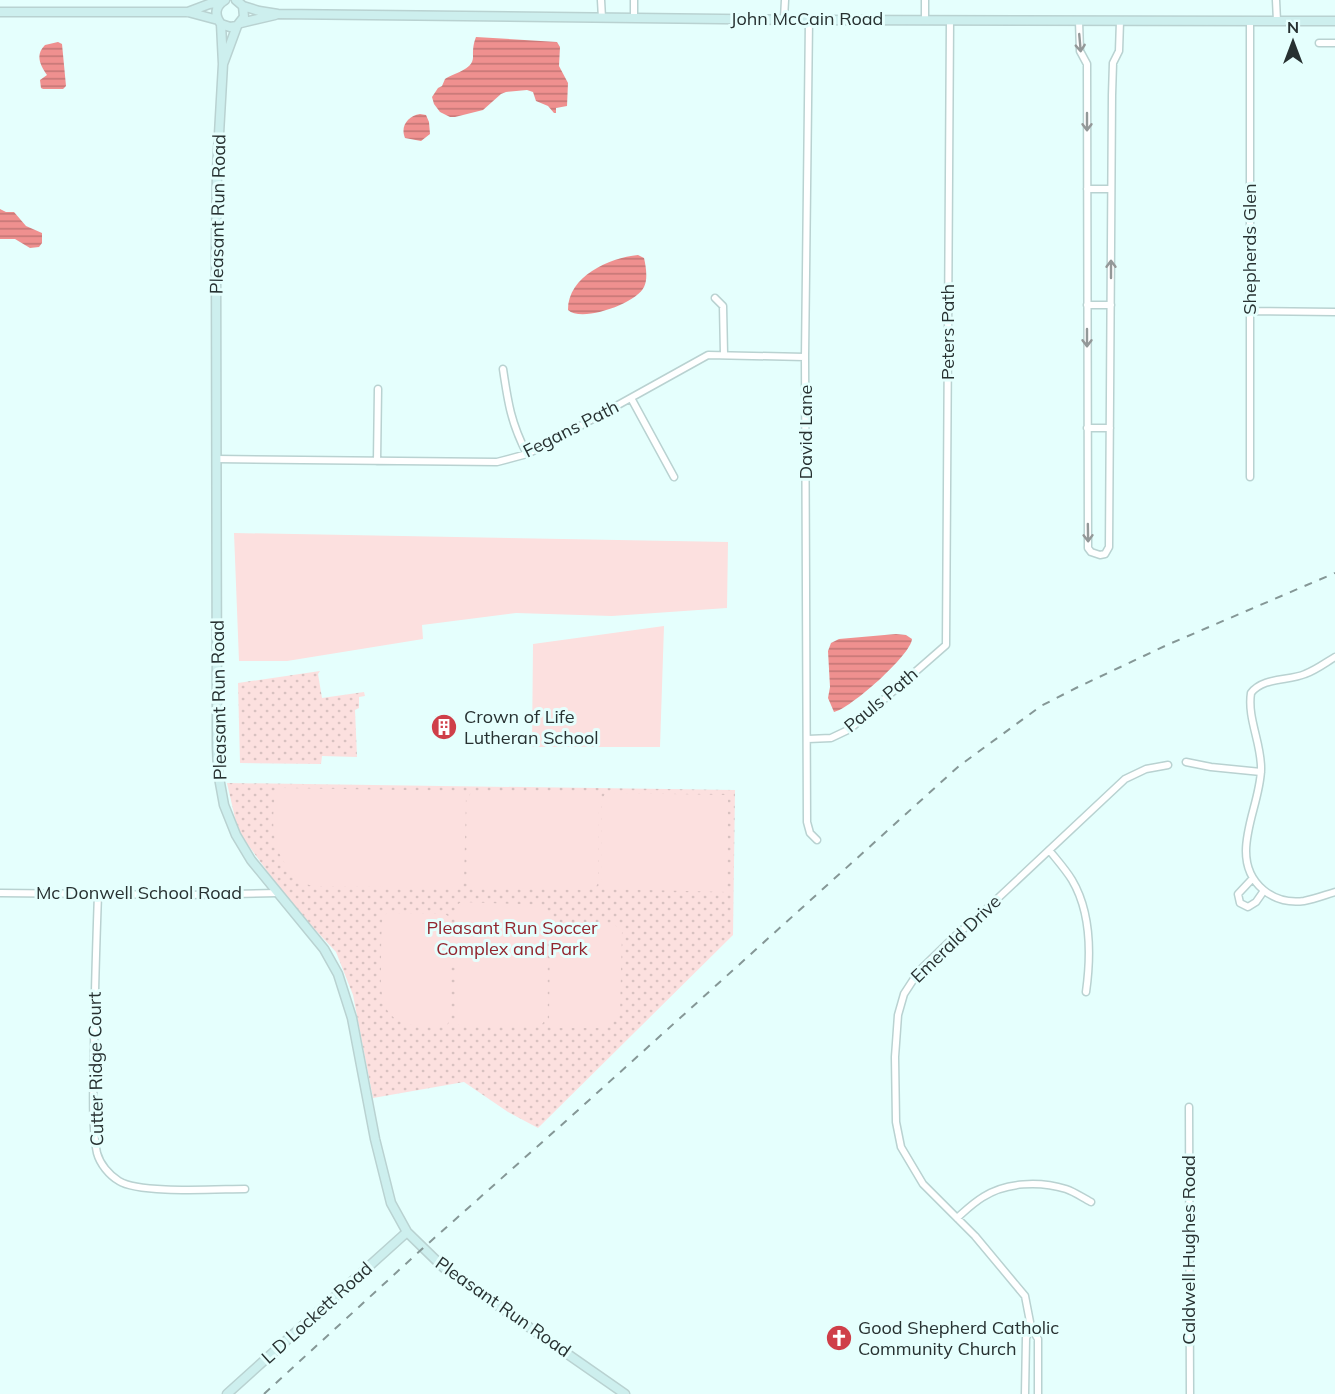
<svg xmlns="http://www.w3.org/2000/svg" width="1335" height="1394" font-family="Mulish,sans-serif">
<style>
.grass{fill:url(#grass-dots)}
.garden{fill:#fce0df}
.water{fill:url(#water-rules)}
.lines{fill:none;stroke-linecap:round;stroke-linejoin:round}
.minor-casing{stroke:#b9d2d1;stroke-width:9}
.secondary-casing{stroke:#b9d2d1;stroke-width:11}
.minor{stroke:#fff;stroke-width:6}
.secondary{stroke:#cdefee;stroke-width:8}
.rail{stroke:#859796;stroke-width:2;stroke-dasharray:8 8;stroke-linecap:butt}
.oneway{stroke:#939898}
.labels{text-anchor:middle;stroke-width:6;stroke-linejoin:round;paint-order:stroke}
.street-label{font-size:18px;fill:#273131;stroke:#e5fffd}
.poi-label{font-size:18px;fill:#273131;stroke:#e5fffd;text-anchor:start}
.park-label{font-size:18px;fill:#92252e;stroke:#e5fffd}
</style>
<defs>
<pattern id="grass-dots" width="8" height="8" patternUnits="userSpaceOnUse" patternTransform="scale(1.5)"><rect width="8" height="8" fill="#fce0df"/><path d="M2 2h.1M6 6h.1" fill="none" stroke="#d8c1c0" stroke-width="1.8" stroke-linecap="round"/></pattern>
<pattern id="water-rules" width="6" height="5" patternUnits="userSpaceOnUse" patternTransform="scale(1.5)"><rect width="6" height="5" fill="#ef908f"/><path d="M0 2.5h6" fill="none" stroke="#c27675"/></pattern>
</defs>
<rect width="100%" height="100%" fill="#e5fffd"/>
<!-- grass -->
<path class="grass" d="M320,671L318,674L322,698L364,692L365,696L359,697V708L355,710L357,757L322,756L321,764L240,763L238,683Z
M227,783L735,790L733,935L538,1128L508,1112L464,1082L373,1098L353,995L336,952L291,904L238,831Z"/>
<!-- garden -->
<path class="garden" d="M234,533L728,542L727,608L612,616L516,613L422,625L423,639L287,661H239Z
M664,626L660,747H532L533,644Z
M284,788L461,791L466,797L464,884L457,888L312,886C304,884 299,879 293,873C270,850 272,823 275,793L280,789Z
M476,791L592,793L597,795L599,800L598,883L596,887L587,890L471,887L468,881L469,797L471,792Z
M611,793L728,795L727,892L605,889L601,884L602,799L605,794Z
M461,902L544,905L546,910L545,1020L540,1027H463L455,1023V911L457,905Z
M387,913L445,914L451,918L450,1019L447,1025C440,1027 432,1026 424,1026C384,1025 380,1003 381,969C381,954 381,938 382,922L383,916Z
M556,925H615L622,931L620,1014L604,1028H553L549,1023L550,931L551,928Z"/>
<!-- water -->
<path class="water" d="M476,37L557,42L560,47L559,66L568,83L567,106L556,108V113H554L548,106L536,101L533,92L527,90L506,92L501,94L483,110L455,117H450L440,112L434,104L432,97L438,88L442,86L445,79C453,73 474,70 473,56C473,49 473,45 476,37Z
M58,42L62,44L66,86L63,89H43L41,88L40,80L47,75C40,65 35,55 45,45Z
M420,114L426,115L429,122L430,134L421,141L405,138C400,126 408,116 420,114Z
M0,209L6,212H14L26,226L42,233V243L39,247L30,248L15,239H0Z
M638,255L644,258C646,267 648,279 644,287C637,303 582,323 568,310C568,276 609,258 638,255Z
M896,634L906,635L912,639C911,655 850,709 834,712L828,698L830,687L828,651L831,643L839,639Z"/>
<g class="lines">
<!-- minor casing -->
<g class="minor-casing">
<path id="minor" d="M601,0L602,18
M634,0V18
M925,0V20
M1276,0L1277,21
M784,19L785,0
M809,20L805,357L807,822L810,833L817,840
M1079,21L1080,51L1087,64L1088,548L1091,552L1100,555L1105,554L1109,547L1112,95L1113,63L1119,51L1120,21
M1250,21V477
M1319,43H1335
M1087,189H1111
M715,298L723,306L724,354
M1087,305H1111
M1250,311L1335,312
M503,369C508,403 511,423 527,454
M631,398L674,477
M1087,428H1110
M217,459L497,462L527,454L555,440L708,355L805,357
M377,461L378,389
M1335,657C1325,663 1316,670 1305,674C1289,681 1263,677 1251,693C1247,719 1262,744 1261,770C1260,797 1246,824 1246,851C1246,884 1273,905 1304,901C1315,899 1325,895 1335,892
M808,739L831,738L850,729L946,645L950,20
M1186,762L1211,767L1261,772
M1049,850C1057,860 1066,870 1072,880C1091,912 1091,956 1086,992
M1253,878L1238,894L1240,903L1248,907L1256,902L1263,892
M0,893L187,895L278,893
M98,894C96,950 94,1006 94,1062C93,1087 92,1129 97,1153C100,1164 109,1175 119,1181C139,1194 218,1189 245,1189
M1189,1107L1190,1394
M957,1218C965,1211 973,1203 983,1197C1006,1182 1040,1181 1066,1189C1075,1192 1083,1198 1091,1202
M1025,1394L1026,1338L1031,1327
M1038,1394V1339L1031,1327L1025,1296L975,1236L923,1184L901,1147L896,1122L895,1057L898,1015L904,994L919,971L954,937L980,915L1125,779L1146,769L1168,765"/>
</g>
<!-- secondary casing -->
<g class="secondary-casing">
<path id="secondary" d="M225,0C215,6 214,15 221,24L230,27L237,26L244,17L243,6L236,0
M243,6L259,11L278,14L809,20L1335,21
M0,12H188L218,20
M188,12L209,4L222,2
M241,23L275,15
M221,24L223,64L217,169L216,250L217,746L218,772L224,805L236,835L251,860L324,949L338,974L352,1018L375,1139L391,1203L407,1232L444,1268L625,1394
M223,64L237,26
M227,1394L407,1232"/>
</g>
<!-- minor -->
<use href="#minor" class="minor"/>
<!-- secondary -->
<use href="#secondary" class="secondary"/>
<!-- rail -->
<path class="rail" d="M264,1394L422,1249L566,1121L959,766L1041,706L1076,688L1167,645L1335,573"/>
</g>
<!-- one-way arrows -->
<defs><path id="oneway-shaft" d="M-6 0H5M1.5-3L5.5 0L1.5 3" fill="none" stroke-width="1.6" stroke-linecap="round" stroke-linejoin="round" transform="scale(1.5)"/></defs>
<g class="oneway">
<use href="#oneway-shaft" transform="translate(1080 43) rotate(85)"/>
<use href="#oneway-shaft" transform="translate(1087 122) rotate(90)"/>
<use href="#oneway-shaft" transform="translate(1111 269) rotate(-90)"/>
<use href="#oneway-shaft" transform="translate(1087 338) rotate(90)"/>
<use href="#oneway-shaft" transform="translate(1088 533) rotate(89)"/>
</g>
<!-- icons -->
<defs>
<g id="building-disc" transform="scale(1.35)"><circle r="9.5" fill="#cf3f49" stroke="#e5fffd"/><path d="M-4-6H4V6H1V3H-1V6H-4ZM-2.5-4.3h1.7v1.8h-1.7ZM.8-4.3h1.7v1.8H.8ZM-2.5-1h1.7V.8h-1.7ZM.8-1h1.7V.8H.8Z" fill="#fff"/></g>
<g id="church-disc" transform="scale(1.35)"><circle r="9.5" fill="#cf3f49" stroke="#e5fffd"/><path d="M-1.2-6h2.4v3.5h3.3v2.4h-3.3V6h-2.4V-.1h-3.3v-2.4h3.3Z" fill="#fff"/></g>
</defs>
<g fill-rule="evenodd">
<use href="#building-disc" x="444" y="727"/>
<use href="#church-disc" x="839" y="1338"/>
</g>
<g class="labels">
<!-- street labels -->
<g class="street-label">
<text x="807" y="25">John McCain Road</text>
<text transform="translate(218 214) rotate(-89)" y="6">Pleasant Run Road</text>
<text transform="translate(1250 249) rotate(-90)" y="6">Shepherds Glen</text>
<text transform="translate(948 332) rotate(-90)" y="6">Peters Path</text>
<text transform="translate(571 429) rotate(-27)" y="6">Fegans Path</text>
<text transform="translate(806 432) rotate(-90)" y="6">David Lane</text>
<text transform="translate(219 700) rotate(-91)" y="6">Pleasant Run Road</text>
<text transform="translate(881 700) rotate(-40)" y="6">Pauls Path</text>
<text x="139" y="899">Mc Donwell School Road</text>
<text transform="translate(956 939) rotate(-44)" y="6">Emerald Drive</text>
<text transform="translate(96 1069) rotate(-91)" y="6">Cutter Ridge Court</text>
<text transform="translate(1189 1250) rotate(-90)" y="6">Caldwell Hughes Road</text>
<text transform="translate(503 1307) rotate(35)" y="6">Pleasant Run Road</text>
<text transform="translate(317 1313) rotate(-42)" y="6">L D Lockett Road</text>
</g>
<!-- poi labels -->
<g class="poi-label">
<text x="464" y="723">Crown of Life<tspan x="464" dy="21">Lutheran School</tspan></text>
<text x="858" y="1334">Good Shepherd Catholic<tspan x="858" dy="21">Community Church</tspan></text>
</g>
<!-- park labels -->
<g class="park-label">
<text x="512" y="934">Pleasant Run Soccer<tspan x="512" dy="21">Complex and Park</tspan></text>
</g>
</g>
<!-- north arrow -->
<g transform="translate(1293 42)" stroke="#e5fffd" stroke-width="4.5" paint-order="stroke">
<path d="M0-4.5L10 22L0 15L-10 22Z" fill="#273131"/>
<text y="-9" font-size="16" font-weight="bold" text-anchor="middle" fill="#273131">N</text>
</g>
</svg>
